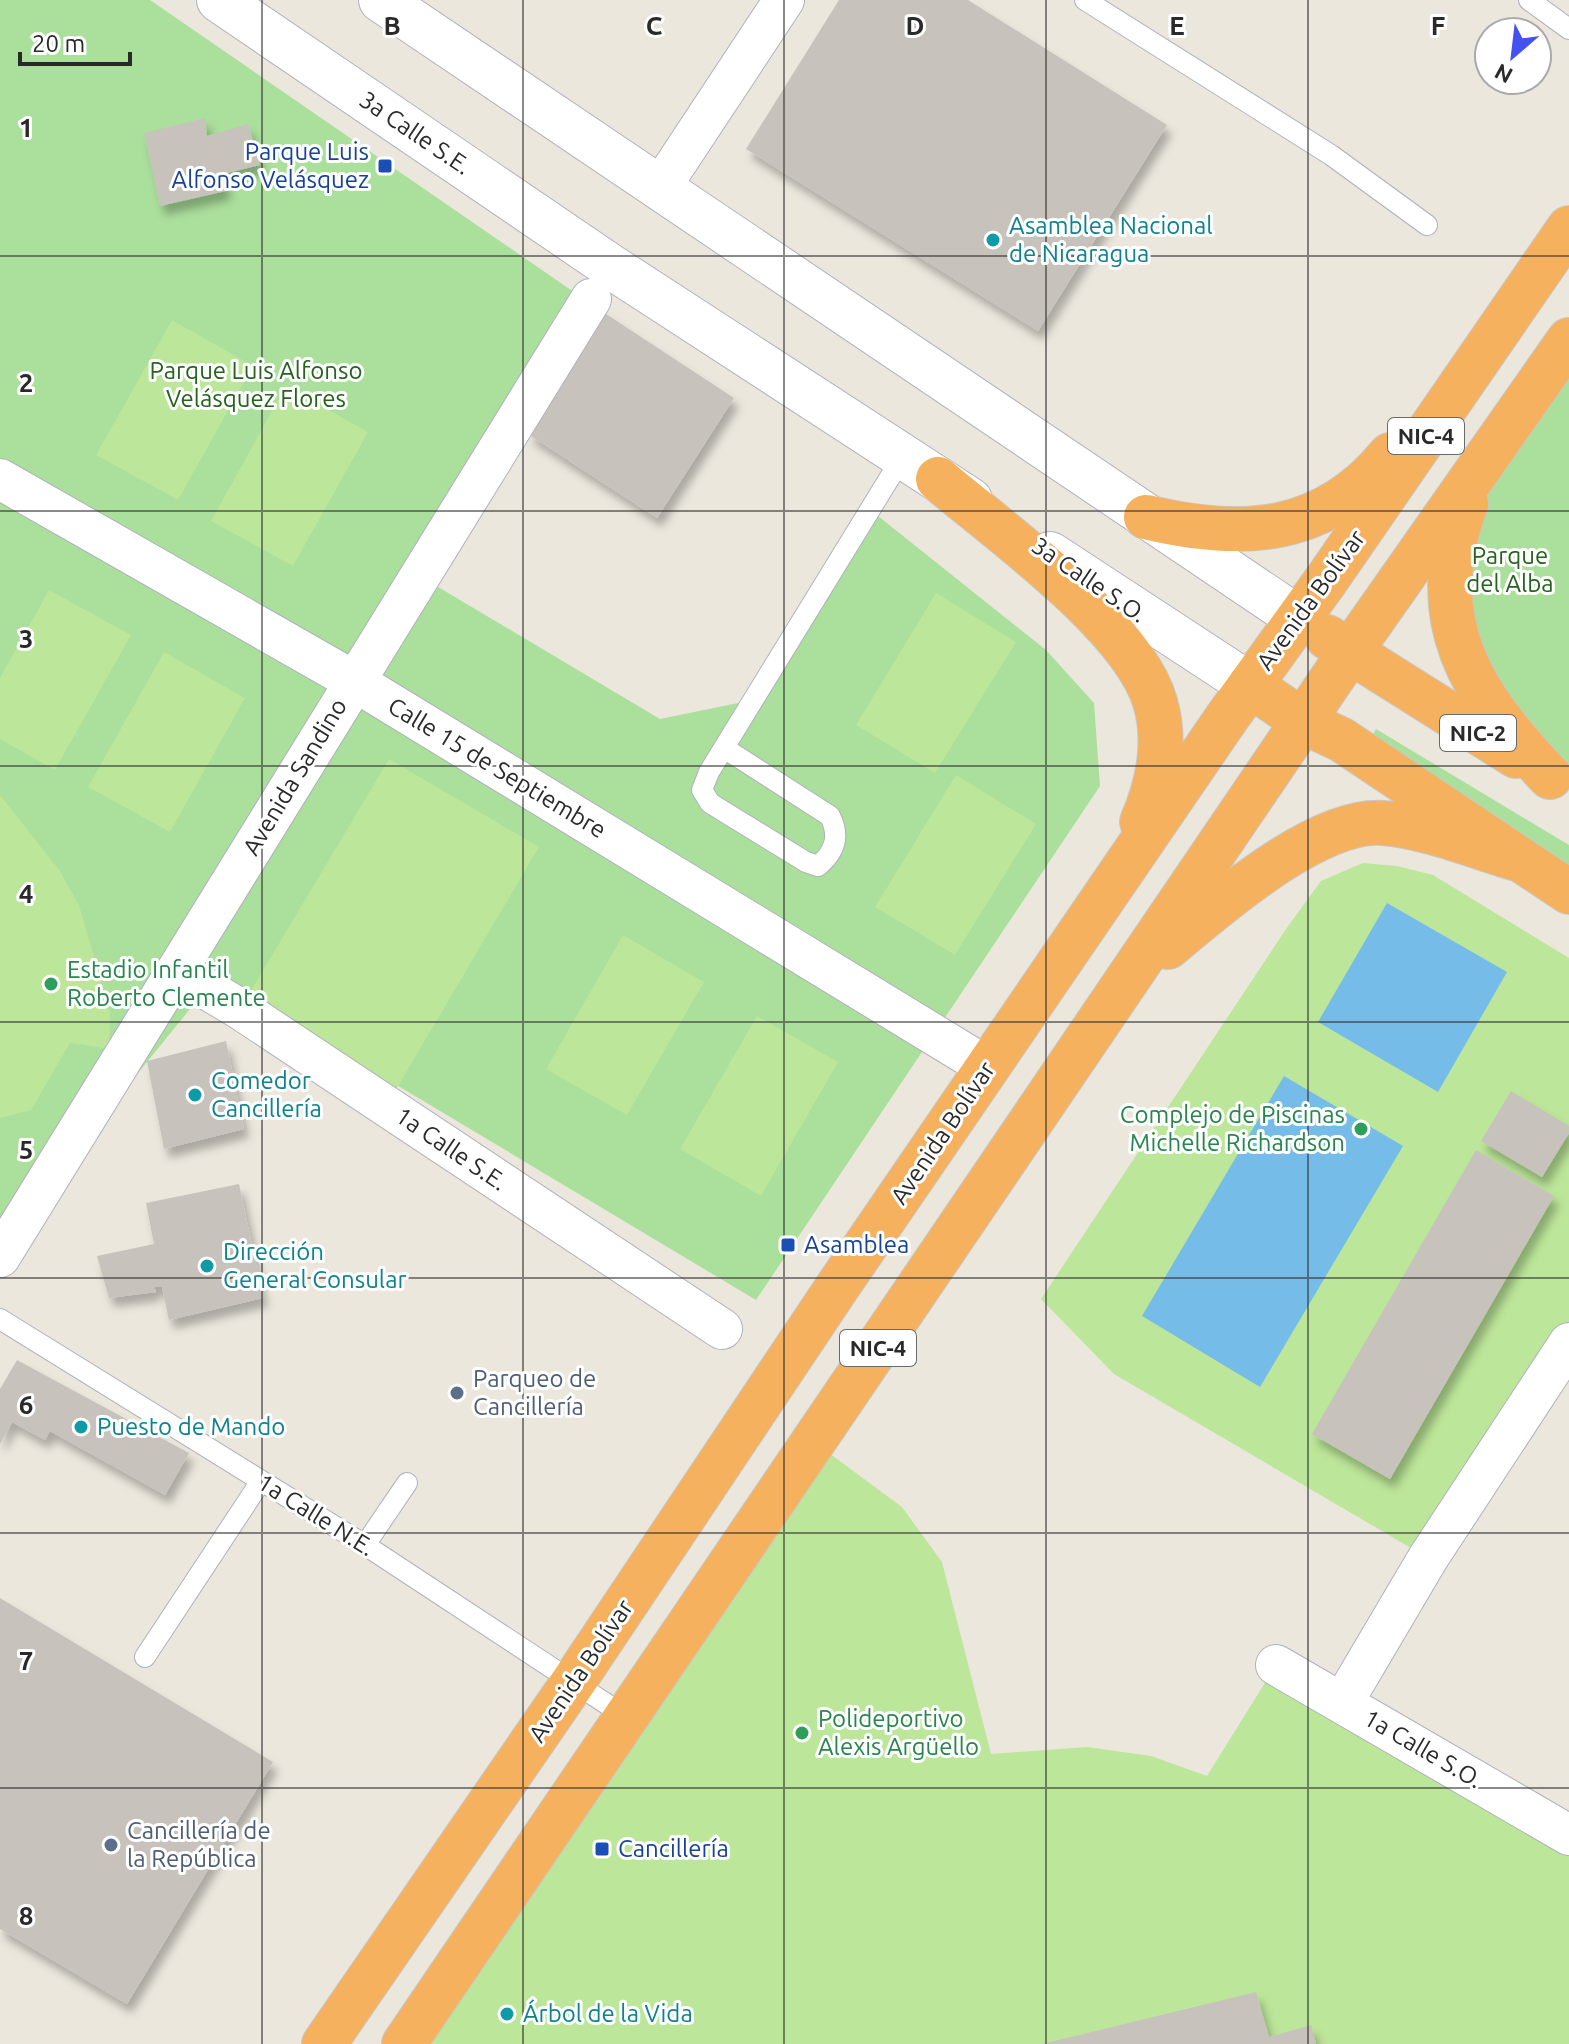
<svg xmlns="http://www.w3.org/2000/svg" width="1569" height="2044" font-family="Ubuntu,sans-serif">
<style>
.green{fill:#abdf9c}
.pitch{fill:#bce699}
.water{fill:#76bce8}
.building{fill:#c7c3bc;filter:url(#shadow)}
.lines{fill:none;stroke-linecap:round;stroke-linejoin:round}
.lane-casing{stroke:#b0b1bd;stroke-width:22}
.street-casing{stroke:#b0b1bd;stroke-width:42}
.secondary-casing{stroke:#b0b1bd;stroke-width:46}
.highway-casing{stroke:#c8c8c8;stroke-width:46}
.lane{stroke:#fff;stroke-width:20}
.street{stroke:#fff;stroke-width:40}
.secondary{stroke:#fff;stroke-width:44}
.highway{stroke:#f5b15e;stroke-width:44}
.grid{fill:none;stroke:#2a2a2a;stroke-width:2;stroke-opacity:0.55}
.transit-dot{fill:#1a4fb4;stroke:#fff;stroke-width:3}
.culture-dot{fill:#0f9aa8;stroke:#fff;stroke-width:3}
.leisure-dot{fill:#2e9e5b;stroke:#fff;stroke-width:3}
.service-dot{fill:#5c6f8a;stroke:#fff;stroke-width:3}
.labels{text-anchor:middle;stroke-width:6;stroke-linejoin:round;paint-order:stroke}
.shield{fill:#fff;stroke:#6a6a6a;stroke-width:2}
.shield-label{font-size:22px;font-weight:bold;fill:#2a2a2a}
.street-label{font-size:24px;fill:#2a2a2a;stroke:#fff}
.transit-label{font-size:24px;fill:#164399;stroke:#fff;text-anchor:start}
.culture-label{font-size:24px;fill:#0d838f;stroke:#fff;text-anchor:start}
.park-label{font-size:24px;fill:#25631e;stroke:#fff}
.leisure-label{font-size:24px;fill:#27864d;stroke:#fff;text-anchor:start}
.service-label{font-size:24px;fill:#4e5e75;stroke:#fff;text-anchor:start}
.grid-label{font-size:26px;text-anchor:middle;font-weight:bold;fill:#2a2a2a;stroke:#fff;stroke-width:6;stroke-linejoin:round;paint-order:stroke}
</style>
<defs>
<filter id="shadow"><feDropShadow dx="5" dy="9" stdDeviation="4" flood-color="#0004"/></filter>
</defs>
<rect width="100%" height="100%" fill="#ebe7dd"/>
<!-- green -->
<path class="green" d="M0,0H150L600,310L433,584L660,719L743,702L863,504L1046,650L1094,703L1100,786L756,1300L216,977L0,1243Z
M1569,341V790L1550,777L1492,710L1454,547Z
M1376,729L1569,845V869L1370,740Z"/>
<!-- pitch -->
<path class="pitch" d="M172,320L253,366L178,500L96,455Z
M286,386L368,432L293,566L211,521Z
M49,590L131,635L55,770L0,739V678Z
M936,593L1016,642L935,773L856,725Z
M164,652L245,698L170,832L88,787Z
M389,759L539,847L391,1098L240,1009Z
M956,775L1036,824L955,955L875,907Z
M0,795L60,871L79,905L110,1013L109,1049L70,1043L31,1110L0,1118Z
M1363,863L1397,866L1433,875L1569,958V1338L1428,1558L1114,1374L1041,1299L1286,929L1321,881Z
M623,935L704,982L627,1115L546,1069Z
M757,1016L838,1062L761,1196L680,1149Z
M814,1442L902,1507L942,1562L991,1754L1087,1747L1151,1756L1207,1776L1276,1665L1569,1835V2044H404Z"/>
<!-- water -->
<path class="water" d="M1387,903L1507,972L1438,1092L1318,1022Z
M1284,1076L1403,1146L1260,1387L1142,1316Z"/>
<!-- building -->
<path class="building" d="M839,0H968L1167,125L1038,331L746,149Z
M205,118L207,136L248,124L260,165L223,174L226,191L160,206L144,133Z
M600,310L734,398L657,518L528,434Z
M226,1041L244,1129L164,1149L147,1061Z
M1511,1091L1569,1126V1133L1542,1177L1481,1141Z
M1476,1150L1554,1196L1390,1479L1312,1434Z
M239,1184L263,1298L169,1320L162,1287L154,1286L156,1292L109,1298L97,1256L154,1244L146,1203Z
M17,1360L189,1453L165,1495L50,1431L45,1440L12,1422L0,1444V1389Z
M0,1598L273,1762L127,2004L0,1929Z
M1256,1992L1269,2037L1311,2025L1316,2044H1042Z"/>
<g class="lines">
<!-- lane casing -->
<g class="lane-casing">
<path id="lane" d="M1085,0L1331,155L1427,225
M1529,0L1569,29
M724,748L830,816C840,836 835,852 818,866L806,862L710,803L702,790L709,772L903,456
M0,1319L365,1545L628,1718
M365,1545L407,1483
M145,1657L261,1481"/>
</g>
<!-- street casing -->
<g class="street-casing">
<path id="street" d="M660,188L784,0
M0,479L354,681L987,1067
M178,972L240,1009L722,1329
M0,1257L591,299
M1276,1665L1569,1835
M1343,1702L1428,1558L1569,1343"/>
</g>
<!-- secondary casing -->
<g class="secondary-casing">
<path id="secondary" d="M219,0L610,266L970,500
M381,0L1298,618
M1050,554L1250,685"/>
</g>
<!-- highway casing -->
<g class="highway-casing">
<path id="highway" d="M938,479C999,531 1133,626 1155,702C1167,741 1158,785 1142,822
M1466,504C1423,621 1471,694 1550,777
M1146,517C1241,540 1324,536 1390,455
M1327,637L1516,756
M1250,685L1304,722L1342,740L1569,892
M1168,947C1217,906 1317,818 1383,823C1425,826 1479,848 1520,860
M324,2044L574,1681L838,1286L1228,716L1327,579L1569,228
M404,2044L1350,652L1569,340"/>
</g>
<!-- lane -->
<use href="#lane" class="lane"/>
<!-- street -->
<use href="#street" class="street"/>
<!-- secondary -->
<use href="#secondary" class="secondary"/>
<!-- highway -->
<use href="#highway" class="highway"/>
</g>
<!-- grid -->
<path class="grid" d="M262,0V2044M523,0V2044M784,0V2044M1046,0V2044M1308,0V2044M0,256H1569M0,511H1569M0,766H1569M0,1022H1569M0,1278H1569M0,1533H1569M0,1788H1569"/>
<!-- markers -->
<g class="transit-dot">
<rect x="377" y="158" width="16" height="16" rx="4"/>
<rect x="780" y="1237" width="16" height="16" rx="4"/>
<rect x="594" y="1841" width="16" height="16" rx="4"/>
</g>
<g class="culture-dot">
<circle cx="993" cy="240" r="8"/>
<circle cx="195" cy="1095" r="8"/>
<circle cx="207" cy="1266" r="8"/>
<circle cx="81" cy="1427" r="8"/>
<circle cx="507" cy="2014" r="8"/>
</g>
<g class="leisure-dot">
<circle cx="51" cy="984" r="8"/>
<circle cx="1361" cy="1129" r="8"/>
<circle cx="802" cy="1733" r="8"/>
</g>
<g class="service-dot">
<circle cx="457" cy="1393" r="8"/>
<circle cx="111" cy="1845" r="8"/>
</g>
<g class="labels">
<!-- shield labels -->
<g class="shield">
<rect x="1388" y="418" width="76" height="36" rx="6"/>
<rect x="1440" y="715" width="76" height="36" rx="6"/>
<rect x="840" y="1330" width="76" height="36" rx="6"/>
</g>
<g class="shield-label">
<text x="1426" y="444">NIC-4</text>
<text x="1478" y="741">NIC-2</text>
<text x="878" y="1356">NIC-4</text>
</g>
<!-- street labels -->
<g class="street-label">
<text transform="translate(415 133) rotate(34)" y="8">3a Calle S.E.</text>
<text transform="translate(1089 580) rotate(34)" y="8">3a Calle S.O.</text>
<text transform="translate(1311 600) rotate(-54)" y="8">Avenida Bolívar</text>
<text transform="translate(497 768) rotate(31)" y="8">Calle 15 de Septiembre</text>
<text transform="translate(295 777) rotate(-59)" y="8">Avenida Sandino</text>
<text transform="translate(943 1133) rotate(-56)" y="8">Avenida Bolívar</text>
<text transform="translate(451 1149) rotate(34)" y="8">1a Calle S.E.</text>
<text transform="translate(316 1515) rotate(32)" y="8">1a Calle N.E.</text>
<text transform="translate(581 1671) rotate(-56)" y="8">Avenida Bolívar</text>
<text transform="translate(1423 1749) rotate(30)" y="8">1a Calle S.O.</text>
</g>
<!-- transit labels -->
<g class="transit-label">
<text x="369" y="160" text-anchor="end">Parque Luis<tspan x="369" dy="28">Alfonso Velásquez</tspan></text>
<text x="804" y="1253">Asamblea</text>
<text x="618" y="1857">Cancillería</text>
</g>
<!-- culture labels -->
<g class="culture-label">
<text x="1009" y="234">Asamblea Nacional<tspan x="1009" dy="28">de Nicaragua</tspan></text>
<text x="211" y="1089">Comedor<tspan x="211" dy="28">Cancillería</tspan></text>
<text x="223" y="1260">Dirección<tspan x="223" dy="28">General Consular</tspan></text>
<text x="97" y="1435">Puesto de Mando</text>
<text x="523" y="2022">Árbol de la Vida</text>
</g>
<!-- park labels -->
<g class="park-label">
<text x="256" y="379">Parque Luis Alfonso<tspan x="256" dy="28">Velásquez Flores</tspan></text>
<text x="1510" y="564">Parque<tspan x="1510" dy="28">del Alba</tspan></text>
</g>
<!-- leisure labels -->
<g class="leisure-label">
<text x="67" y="978">Estadio Infantil<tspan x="67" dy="28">Roberto Clemente</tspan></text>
<text x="1345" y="1123" text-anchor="end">Complejo de Piscinas<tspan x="1345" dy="28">Michelle Richardson</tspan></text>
<text x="818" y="1727">Polideportivo<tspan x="818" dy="28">Alexis Argüello</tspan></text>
</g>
<!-- service labels -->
<g class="service-label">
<text x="473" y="1387">Parqueo de<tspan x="473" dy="28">Cancillería</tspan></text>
<text x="127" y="1839">Cancillería de<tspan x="127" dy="28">la República</tspan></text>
</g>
</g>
<g class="grid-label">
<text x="392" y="35">B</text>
<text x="654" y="35">C</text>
<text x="915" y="35">D</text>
<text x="1177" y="35">E</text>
<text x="1438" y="35">F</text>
<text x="26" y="137">1</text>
<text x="26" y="392">2</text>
<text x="26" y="648">3</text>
<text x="26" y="903">4</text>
<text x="26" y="1159">5</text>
<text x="26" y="1414">6</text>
<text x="26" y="1670">7</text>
<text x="26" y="1925">8</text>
</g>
<!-- north arrow -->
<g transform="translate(1513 56) rotate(208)"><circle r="38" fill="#ffffff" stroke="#aaaaaa" stroke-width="2"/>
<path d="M0-6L14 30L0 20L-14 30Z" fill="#4652ef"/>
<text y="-12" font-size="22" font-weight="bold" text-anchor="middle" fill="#2a2a2a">N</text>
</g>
<!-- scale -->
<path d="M20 52v12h110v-12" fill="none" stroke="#2a2a2a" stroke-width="4"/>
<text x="32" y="52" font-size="24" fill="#2a2a2a" stroke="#ffffff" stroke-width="6" paint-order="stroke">20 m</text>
</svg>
